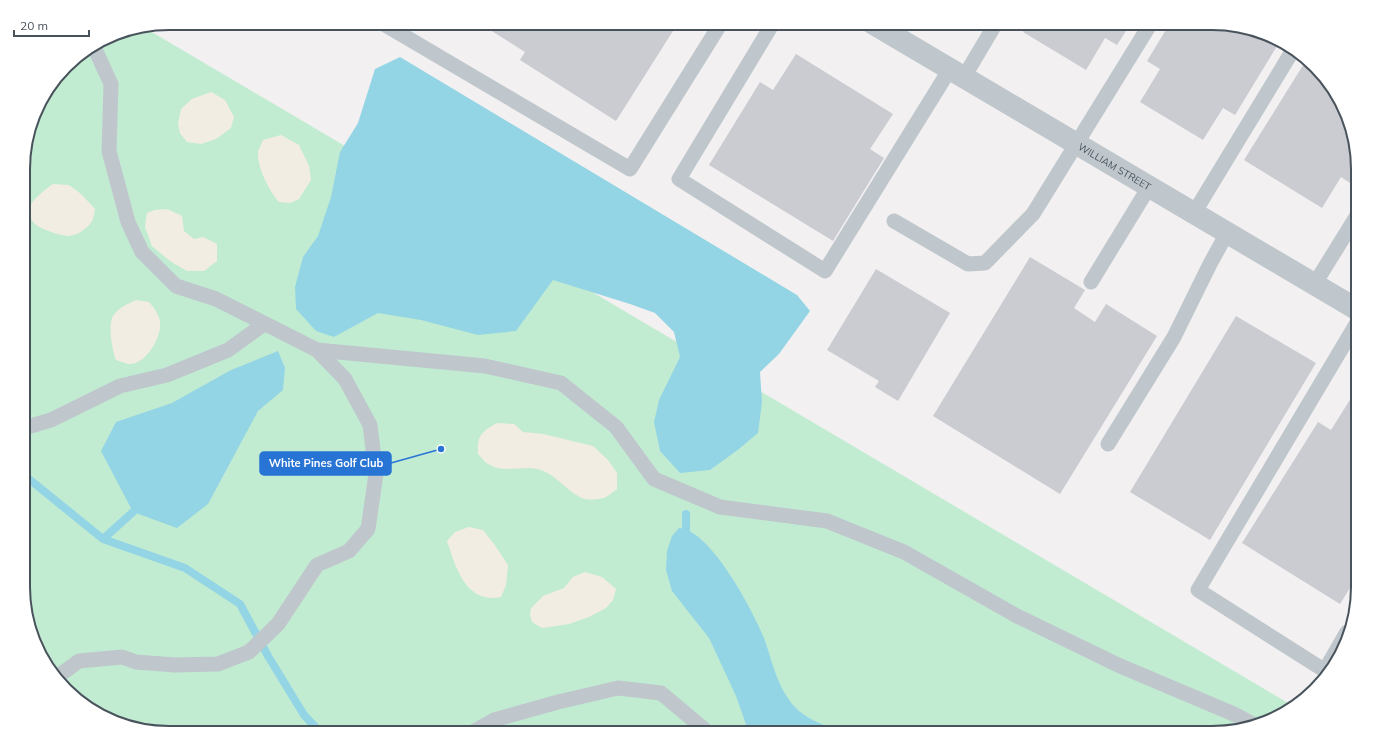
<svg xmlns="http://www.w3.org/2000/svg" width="1381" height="756" font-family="Mulish,sans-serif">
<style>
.green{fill:#c2ecd2}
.sand{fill:#f2ede2}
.water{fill:#93d5e5}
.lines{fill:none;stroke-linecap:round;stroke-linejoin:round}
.stream{stroke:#93d5e5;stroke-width:8}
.building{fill:#caccd2}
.lane{stroke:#bfc7cd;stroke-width:15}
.street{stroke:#bfc7cd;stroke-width:22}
.labels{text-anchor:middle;stroke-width:3;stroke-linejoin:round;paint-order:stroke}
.street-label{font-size:10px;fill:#49535c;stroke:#fff}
.rim{fill:none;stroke:#49535c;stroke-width:2}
.leader{fill:none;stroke:#2774d5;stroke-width:1.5}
.callout-dot{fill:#2774d5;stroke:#fff;stroke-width:1.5}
.callout{fill:#2774d5;stroke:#2774d5;stroke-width:1.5}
.callout-label{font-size:11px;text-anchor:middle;font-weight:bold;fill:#fff}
</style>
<rect width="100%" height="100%" fill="#f2f0f0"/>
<!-- green -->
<path class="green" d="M145,28L1295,707L1293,708L1221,733H169L96,714L48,668L24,606V150L38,104L73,59L113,34Z"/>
<!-- sand -->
<path class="sand" d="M211,92L225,100L234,117L231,128L216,139L201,144L187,142L180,133L178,123L181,109L192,99Z
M281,135L299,145L309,166L311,180L299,199L290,203L279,202C269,191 257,167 258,152C259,148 262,143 263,140Z
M53,184L69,185L81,194L95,209C94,213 94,218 92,221C88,228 78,235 69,236C61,236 40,229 34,223C30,219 28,211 30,206C33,199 46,189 53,184Z
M167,209L182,216L184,231L194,239L203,237L217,244V261L204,271H187L170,261L152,246L145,227L147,213L155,210Z
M136,300L149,302C155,309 161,317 160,327C159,341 144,366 128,364C124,363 120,361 116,360C112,351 108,324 113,316C119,307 128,304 136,300Z
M497,423L514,424L523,432L543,434L593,446L608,460L617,473V489C613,492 608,496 604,498C600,499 589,500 585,499C569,494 558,476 541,470C525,464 506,474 490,465C485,463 482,458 478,454C477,436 481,432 497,423Z
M469,527L483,530L494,544L508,565L506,585L501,597C466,604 456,568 447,541L455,532Z
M585,572L602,577L616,589L613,600L606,608L589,617L569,624L542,628L532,622L530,614L531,608L543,596L564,588L573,577Z"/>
<!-- water -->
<path class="water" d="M400,57L797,295L810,311L779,354L760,372L762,402L758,433L739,449L710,470L680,473L660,451L654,422L659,400L680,357L674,332L655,313L630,304L553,280L516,331L478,335L421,320L378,313L334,337L316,331L296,309L295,287L303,257L318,236L331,197L340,152L358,123L375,69Z
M278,351L285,368L283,390L258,411L208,504L177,528L133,512L101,451L116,422L172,403L231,370Z
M679,528C711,530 753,611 764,638C773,663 778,692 799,711C812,722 830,727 846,733H749L736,696L709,638L672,591L666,570L667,551L672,536Z"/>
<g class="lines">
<!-- stream -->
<path class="stream" d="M24,475L103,539L133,512
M686,538V514
M103,539L185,568L240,604L268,656L304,715L321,733"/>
</g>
<!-- building -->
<path class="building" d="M479,23H678L616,121L520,60L525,52Z
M1028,23H1131L1117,45L1105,38L1086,70L1023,32Z
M1170,23H1212L1280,41L1235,115L1223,108L1203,140L1140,102L1160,69L1147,61Z
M796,54L893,114L870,149L884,158L833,241L709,165L760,82L773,90Z
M1305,62L1333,88L1358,159V178L1353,185L1341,177L1322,208L1244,160Z
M1030,257L1085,290L1074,308L1095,322L1106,304L1157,336L1060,494L933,416Z
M876,269L950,313L898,401L875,387L879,381L827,350Z
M1236,316L1316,363L1210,540L1130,492Z
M1358,387V575L1340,604L1242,543L1318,422L1331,430Z"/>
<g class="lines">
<!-- lane -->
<path class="lane" d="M382,23L630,169L721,23
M773,23L679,179L825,271L950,69
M964,77L996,23
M1194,213L1293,50
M894,221L968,264L985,263L1033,214L1151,23
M1091,282L1149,187
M1314,285L1358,214
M317,350L485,366L561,383L616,427L654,479L720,507L827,521L904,552L1017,616L1118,665L1236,715L1251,723
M24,428L51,420L120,386L167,375L228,350L264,324
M1108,444L1174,337L1210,264L1227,233
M1325,670L1347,632
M1327,672L1198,590L1358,321
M57,677L79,661L122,657L136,662L175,665L218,664L249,652L278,624L317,565L349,551L368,529L376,474L370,425L345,379L317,350L216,299L176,286L142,252L128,222L109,151L111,84L95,49L91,48
M471,733L494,720L558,702L618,688L661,693L704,729L707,733"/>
<!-- street -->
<path class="street" id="s1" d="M872,23L1358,310"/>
</g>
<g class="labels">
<!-- street labels -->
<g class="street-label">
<text dy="4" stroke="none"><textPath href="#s1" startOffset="282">WILLIAM STREET</textPath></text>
</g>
</g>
<!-- crop -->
<path d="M0 0H1381V756H0ZM169 30H1212A139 139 0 0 1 1351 169V587A139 139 0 0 1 1212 726H169A139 139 0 0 1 30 587V169A139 139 0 0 1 169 30Z" fill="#fff" fill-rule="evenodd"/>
<path class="rim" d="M169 30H1212A139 139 0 0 1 1351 169V587A139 139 0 0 1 1212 726H169A139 139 0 0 1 30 587V169A139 139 0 0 1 169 30Z"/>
<!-- callouts -->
<path class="leader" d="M441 449L391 463"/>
<circle class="callout-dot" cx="441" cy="449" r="4"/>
<rect class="callout" x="260" y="452" width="131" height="23" rx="4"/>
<g class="callout-label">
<text x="326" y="467">White Pines Golf Club</text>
</g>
<!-- scale -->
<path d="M14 30v6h75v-6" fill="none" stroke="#49535c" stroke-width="2"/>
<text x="20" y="30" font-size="12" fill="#49535c" stroke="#ffffff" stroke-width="3" paint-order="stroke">20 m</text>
</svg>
